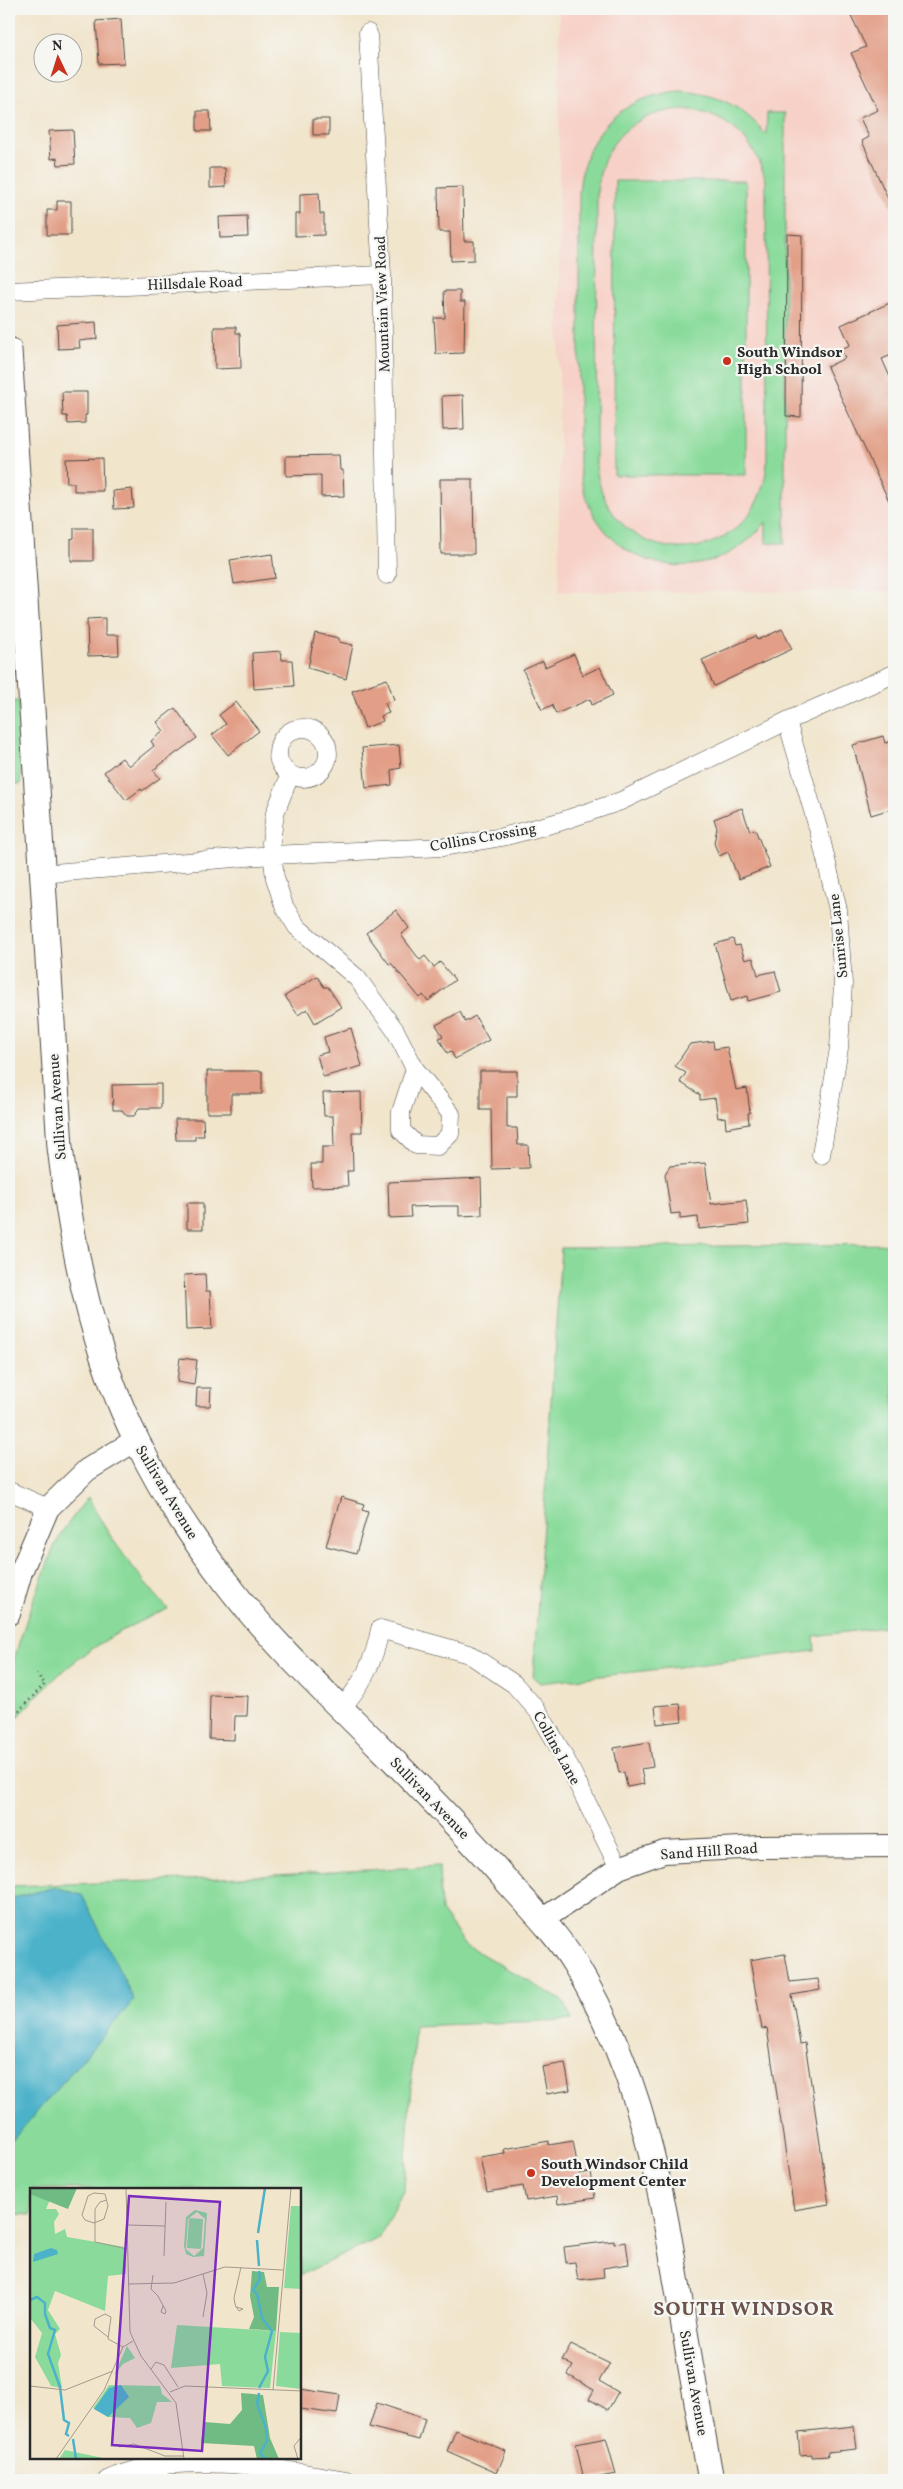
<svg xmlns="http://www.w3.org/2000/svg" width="903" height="2489" font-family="Vollkorn,serif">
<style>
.built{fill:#f7d1c7}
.green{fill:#8adb9b;stroke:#5a8363;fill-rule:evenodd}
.forest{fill:#6fbb83;stroke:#4d7357}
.water{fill:#4bb2ca;stroke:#3b6e7a}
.building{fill:#e29e86}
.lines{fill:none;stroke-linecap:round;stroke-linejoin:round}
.minor-casing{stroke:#494743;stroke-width:19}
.tertiary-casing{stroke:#494743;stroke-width:24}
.secondary-casing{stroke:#494743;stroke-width:27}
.path{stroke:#494743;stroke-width:3;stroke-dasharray:1 4;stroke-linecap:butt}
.minor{stroke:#fff;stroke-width:18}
.tertiary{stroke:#fff;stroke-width:22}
.secondary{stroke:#fff;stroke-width:25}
.poi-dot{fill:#c8321e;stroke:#f6f6f2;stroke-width:2}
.labels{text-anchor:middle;stroke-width:4.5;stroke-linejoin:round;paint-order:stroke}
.street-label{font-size:15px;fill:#2b2b2b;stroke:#f6f6f2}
.poi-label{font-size:15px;font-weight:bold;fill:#2b2b2b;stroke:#f6f6f2;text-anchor:start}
.district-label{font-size:20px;font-weight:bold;letter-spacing:1px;fill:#6b534b;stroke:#f6f6f2}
.inset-river{fill:none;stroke:#4bb2ca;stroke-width:2.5}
.inset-road{fill:none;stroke:#a29b8c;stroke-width:1}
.view{fill:#7b2cbf;fill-opacity:0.15;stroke:#7b2cbf;stroke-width:2.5}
.inset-edge{fill:none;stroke:#2b2b2b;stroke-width:2.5}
</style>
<rect width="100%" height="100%" fill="#f6f6f2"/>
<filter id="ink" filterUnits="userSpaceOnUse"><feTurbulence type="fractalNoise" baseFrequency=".02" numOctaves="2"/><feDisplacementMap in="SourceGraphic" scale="10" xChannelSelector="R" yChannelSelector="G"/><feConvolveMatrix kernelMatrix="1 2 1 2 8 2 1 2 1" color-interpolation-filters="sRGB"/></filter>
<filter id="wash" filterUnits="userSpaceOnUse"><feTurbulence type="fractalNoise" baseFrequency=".0096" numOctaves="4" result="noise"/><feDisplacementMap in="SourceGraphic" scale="20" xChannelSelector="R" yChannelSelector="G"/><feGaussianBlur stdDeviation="1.12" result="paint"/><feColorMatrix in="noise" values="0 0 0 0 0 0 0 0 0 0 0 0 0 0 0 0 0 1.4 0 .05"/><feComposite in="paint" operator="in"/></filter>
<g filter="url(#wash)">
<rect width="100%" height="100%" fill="#f1e5cc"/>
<!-- built -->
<path class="built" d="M559,9H894V591L559,592Z"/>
<!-- green -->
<path class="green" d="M679,91C715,93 744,106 766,135L767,113H785V543H766V522C702,602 586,566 579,463V192C584,133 620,97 679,91ZM684,109C727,114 755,139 766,181L767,464C757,576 606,576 596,464L597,191C602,141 633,112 684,109Z
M615,181H746V475H614Z
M9,576L17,674L9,676Z
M9,701H19L21,784H12V797H9Z
M894,1244V1626L814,1636L815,1651L540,1683L533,1677L561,1248Z
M88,1497C109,1539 137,1574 168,1609C103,1635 51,1673 9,1729V1674L28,1615L54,1547L64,1529Z
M439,1866L441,1911L466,1945L563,2001L572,2020L415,2026L404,2189L379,2238L300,2275V2189H31V2215L9,2214V1886L184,1880Z"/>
<!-- forest -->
<path class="forest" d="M894,2312V2404H888Z"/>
<!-- water -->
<path class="water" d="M55,1887L82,1895L134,2000L9,2144V1899Z"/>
<g id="blocks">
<!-- building -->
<path class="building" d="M848,9H894V212L862,141L869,137L860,118L878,110L851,53L866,47Z
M121,19L124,63L99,64L96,21Z
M197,111H210L211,131H197Z
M313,119H329V135H313Z
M73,130L75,164L58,165L57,158L51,159L49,131Z
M210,168H225L226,187L210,188Z
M463,187L464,241H474V260L451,261L450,232H439L438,188Z
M319,193L320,214H324V235L295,236V214H300V194Z
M57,201H71V235H47V210H57Z
M247,216L248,237L220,238L219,217Z
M787,234L802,235L801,417L786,416Z
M444,291H460V302H465L464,353L436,354L434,318H445Z
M894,301V354L882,359L894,386V512L827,367L845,358L841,349L850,345L841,325Z
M96,322L97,339L79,341L80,348L58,349L57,325Z
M214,327H236V333H240L241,368L215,369Z
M62,392H87V415H85V423L68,424L67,416H63Z
M463,395L464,429L443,430L442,396Z
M339,455L340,470H343L344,496L321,497V475L286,476V456Z
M102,458L103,491H74V483H67L66,459Z
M440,479H473L474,554H441Z
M132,489L134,508L114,509L113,491Z
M74,528H93V561H71V539L74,538Z
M272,554L275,578L234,584L230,560Z
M105,618V635H118L119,655L88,656L87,619Z
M782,629L792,649L714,686L702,660L756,636L758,640Z
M315,633L339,638V642L353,645L346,679L308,668Z
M281,651L282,660H292L294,686L254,689L252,653Z
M574,654L583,675L600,667L613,695L592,705L590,699L556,714L552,705L542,710L523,670L543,661L545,667Z
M387,679L394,700L385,703L389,713L381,716L383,721L365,728L352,691Z
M236,702L259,731L228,755L212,735L226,724L219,715Z
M175,708L197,738L153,770L160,778L142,791L141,789L126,800L104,772L122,758L129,766L154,746L151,741L164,731L157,722Z
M883,736L885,743L894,741V808L871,815L853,745Z
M399,745L401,768L391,770L392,785L366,788L362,748Z
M742,808L750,831L755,829L770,867L739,879L728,852L719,856L714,843L717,828L714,819Z
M396,910L409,928L401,935L420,960L425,956L434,967L440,962L455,980L428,1001L423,995L420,998L391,963L389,964L366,933Z
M733,939L735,946L740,945L745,960L753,958L758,975L775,971L781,992L748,1001L747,996L731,1001L715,944Z
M317,976L324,987H328L341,1007L315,1023L307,1009L298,1015L285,996Z
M460,1012L465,1022L475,1016L489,1040L455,1059L451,1051L447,1053L439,1038L443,1036L436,1025Z
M351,1028L362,1066L323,1077L317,1055L328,1052L324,1037Z
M713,1041L714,1049L727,1047L736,1090L747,1088L750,1113H748L749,1124L726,1128L725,1117L718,1118L715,1098L700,1100V1095L680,1082L686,1073L675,1066L690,1044Z
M207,1071H262V1094H231V1113H207Z
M480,1071H517V1096H507V1128H517L518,1145H528L529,1168L492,1169L491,1110H480Z
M161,1084V1108H139L134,1116H127L122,1110H113L112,1085Z
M361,1092L362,1132H352L353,1171H347L348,1186L312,1187L311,1164H322V1147H334L333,1116H324L323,1093Z
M175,1119H203L204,1136H195V1140H176Z
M705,1163L711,1204L746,1200L749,1224L699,1229L698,1217L680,1219V1213L671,1214L665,1174L670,1166Z
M481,1178L482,1215L459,1216V1206H443L410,1207L411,1217L389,1218L388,1182Z
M187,1203H203V1229H187Z
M205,1274L206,1291H210L212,1329L186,1330L184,1275Z
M180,1358L197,1360L194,1385L177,1382Z
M197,1388H211L210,1406H196Z
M341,1497L364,1504L362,1510L368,1512L356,1554L326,1546Z
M210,1695L248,1696L247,1716H235L234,1740L209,1739Z
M680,1704L682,1721L657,1724L655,1706Z
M649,1742L653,1767L641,1769L644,1784L627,1787L624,1772L619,1773L614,1748Z
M785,1954L790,1982L818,1979L820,1990L792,1995L800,2044L805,2043L829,2204L794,2210L767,2028L762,2029L750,1960Z
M565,2063L570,2090L547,2094L542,2067Z
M549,2141V2145L573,2141L579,2174L591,2172L595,2198L558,2204L557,2196L526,2201L523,2186L487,2192L480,2157L505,2153L504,2149Z
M614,2241V2244L626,2242L629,2264L603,2268L604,2277L578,2280L575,2262L566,2263L564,2247Z
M571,2344L610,2363L599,2381L618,2392L608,2410L589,2399L594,2390L568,2375L573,2366L562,2360Z
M300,2389L340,2395L337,2414L300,2409Z
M377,2403L425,2419L419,2440L369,2427Z
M854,2426L857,2449L827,2452L828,2456L812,2457V2454L800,2455L798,2432Z
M456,2430L506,2451L497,2473L447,2451Z
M606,2438L616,2474L584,2480L576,2444Z"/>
</g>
</g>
<g filter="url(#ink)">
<use href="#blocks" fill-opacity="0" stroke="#494743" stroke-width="1"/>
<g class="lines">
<!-- minor casing -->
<g class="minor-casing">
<path id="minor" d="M368,33L382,275L387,575
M9,291L382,275
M787,721L820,835L838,910L843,984L839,1048L821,1155
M278 753a25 25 0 1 1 50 0a25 25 0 1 1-50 0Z
M290,775L275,813L271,843L275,878L284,906L297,927L357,978L395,1030L415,1069L451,1114L450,1134L438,1146L416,1145L401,1130V1112L415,1069
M41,874L272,855L443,847L502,837L559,822L621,801L787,721L894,674
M9,1491L48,1508
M341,1708C362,1686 375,1659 380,1629L469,1654L514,1684L538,1711L564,1756L619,1868
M107,2480C171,2449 278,2468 346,2480"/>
</g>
<!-- tertiary casing -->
<g class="tertiary-casing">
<path id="tertiary" d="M9,1614L21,1572L48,1508L87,1470L136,1440
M542,1920L619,1868L664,1852L760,1847L894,1846"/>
</g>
<!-- secondary casing -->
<g class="secondary-casing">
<path id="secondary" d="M9,350L60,1147C72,1247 92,1352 138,1443C162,1493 194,1541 228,1585C273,1644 328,1695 380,1747C426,1793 470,1838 512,1887C534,1911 558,1936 575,1964C643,2077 661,2187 682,2314C691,2369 701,2425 711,2480"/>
</g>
<!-- path -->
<path class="path" d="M9,1728L15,1715L45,1684L37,1674"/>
<!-- minor -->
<use href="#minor" class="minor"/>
<!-- tertiary -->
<use href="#tertiary" class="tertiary"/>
<!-- secondary -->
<use href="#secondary" class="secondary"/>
</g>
</g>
<!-- markers -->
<g class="poi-dot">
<circle cx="727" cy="361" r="5"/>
<circle cx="531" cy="2173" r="5"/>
</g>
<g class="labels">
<!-- street labels -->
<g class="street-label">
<text transform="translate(195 283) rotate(-2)" y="5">Hillsdale Road</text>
<text transform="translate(382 304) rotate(-92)" y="5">Mountain View Road</text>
<text transform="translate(483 837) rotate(-10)" y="5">Collins Crossing</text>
<text transform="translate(838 936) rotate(-96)" y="5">Sunrise Lane</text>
<text transform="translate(57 1107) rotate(-94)" y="5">Sullivan Avenue</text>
<text transform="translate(167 1492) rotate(59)" y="5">Sullivan Avenue</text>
<text transform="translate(557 1748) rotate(61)" y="5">Collins Lane</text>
<text transform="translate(430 1798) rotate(46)" y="5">Sullivan Avenue</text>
<text transform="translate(709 1851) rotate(-4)" y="5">Sand Hill Road</text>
<text transform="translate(694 2383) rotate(80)" y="5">Sullivan Avenue</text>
</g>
<!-- poi labels -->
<g class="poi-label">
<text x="737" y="357">South Windsor<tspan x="737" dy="17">High School</tspan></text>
<text x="541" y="2169">South Windsor Child<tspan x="541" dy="17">Development Center</tspan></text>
</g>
<!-- district labels -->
<g class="district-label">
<text x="744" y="2315">SOUTH WINDSOR</text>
</g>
</g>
<!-- overview -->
<g transform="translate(30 2188)">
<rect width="271" height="271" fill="#f1e5cc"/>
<path d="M0,0H25L16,21H26L29,26L24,34L25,46L35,41L37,49L95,59L96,62V86L78,88L75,123L25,103L18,122L30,141L25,146L31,167L28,175L32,200L21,198L5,169L12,145L0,130ZM261,18H271V101L254,100ZM165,22L177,25L174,68L163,69L156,66L154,58L156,29ZM167,24L175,31L173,60L164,68L156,61L158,31ZM159,30L173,31L171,61L157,60ZM147,137L246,143L240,200L192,198L190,176L141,180ZM250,144L271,145V201L246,198ZM97,158L105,170L93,176L84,187ZM79,197L130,198L132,206L142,214H127L121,235L107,240L100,230L78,229L63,220ZM35,262L49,265L78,271H29Z" fill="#8adb9b" fill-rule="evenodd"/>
<path d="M0,0H47L38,21L0,6ZM222,83L234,84L237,99H249L246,143L219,141L224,129L220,108ZM211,205L233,207L240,250L249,271H227L224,258L171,255L174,234L200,236L212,222Z" fill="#6fbb83"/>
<path d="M21,60L27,62L28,66L3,74L4,66ZM91,197L99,209L78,229L64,221L79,200Z" fill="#4bb2ca"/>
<path class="inset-river" d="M228,45L235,0M227,52L229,78M229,83L230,91L223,102L227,106L232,130L242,143L235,169L238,183L229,200M0,112L7,109L15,115V126L20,140L25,142L18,166L30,199L34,232L39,235L36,246L39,248M229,205L227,216L236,240L237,253L230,265L235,271M43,251L46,271"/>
<path class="inset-road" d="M96,0L100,144L111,168L146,215L154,271M64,5L75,6L78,18L74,31L64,35L55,32L52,27L58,8ZM77,12L70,14L65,21V54L97,61M98,37L135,38M134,68L136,14M173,86L177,105L173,129M123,87L121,101L128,108L136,123L135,126L131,124L133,118M98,96L144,95L195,79L253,82M206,119L213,121L209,123L206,119L205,116L204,110L211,79M78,149L64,138L65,131L75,126L81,129L78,151L93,159M121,181L126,174L134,177L148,199M0,198L35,202L83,183M243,202L261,0M140,204L155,198L272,203M89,259L104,256L135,268H154M26,271L74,202L93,159L103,153M268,271L264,258L272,248"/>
<path class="view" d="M99,8L190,14L172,263L82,257Z"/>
<rect width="271" height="271" class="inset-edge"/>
</g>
<!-- margin -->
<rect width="903" height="2489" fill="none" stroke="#f6f6f2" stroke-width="30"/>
<!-- north arrow -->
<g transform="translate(58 58) rotate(356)"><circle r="24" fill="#f6f6f2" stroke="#a5a5a2"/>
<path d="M0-4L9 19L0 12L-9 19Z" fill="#c8321e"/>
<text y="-8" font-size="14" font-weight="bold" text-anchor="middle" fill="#2b2b2b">N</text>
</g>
</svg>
